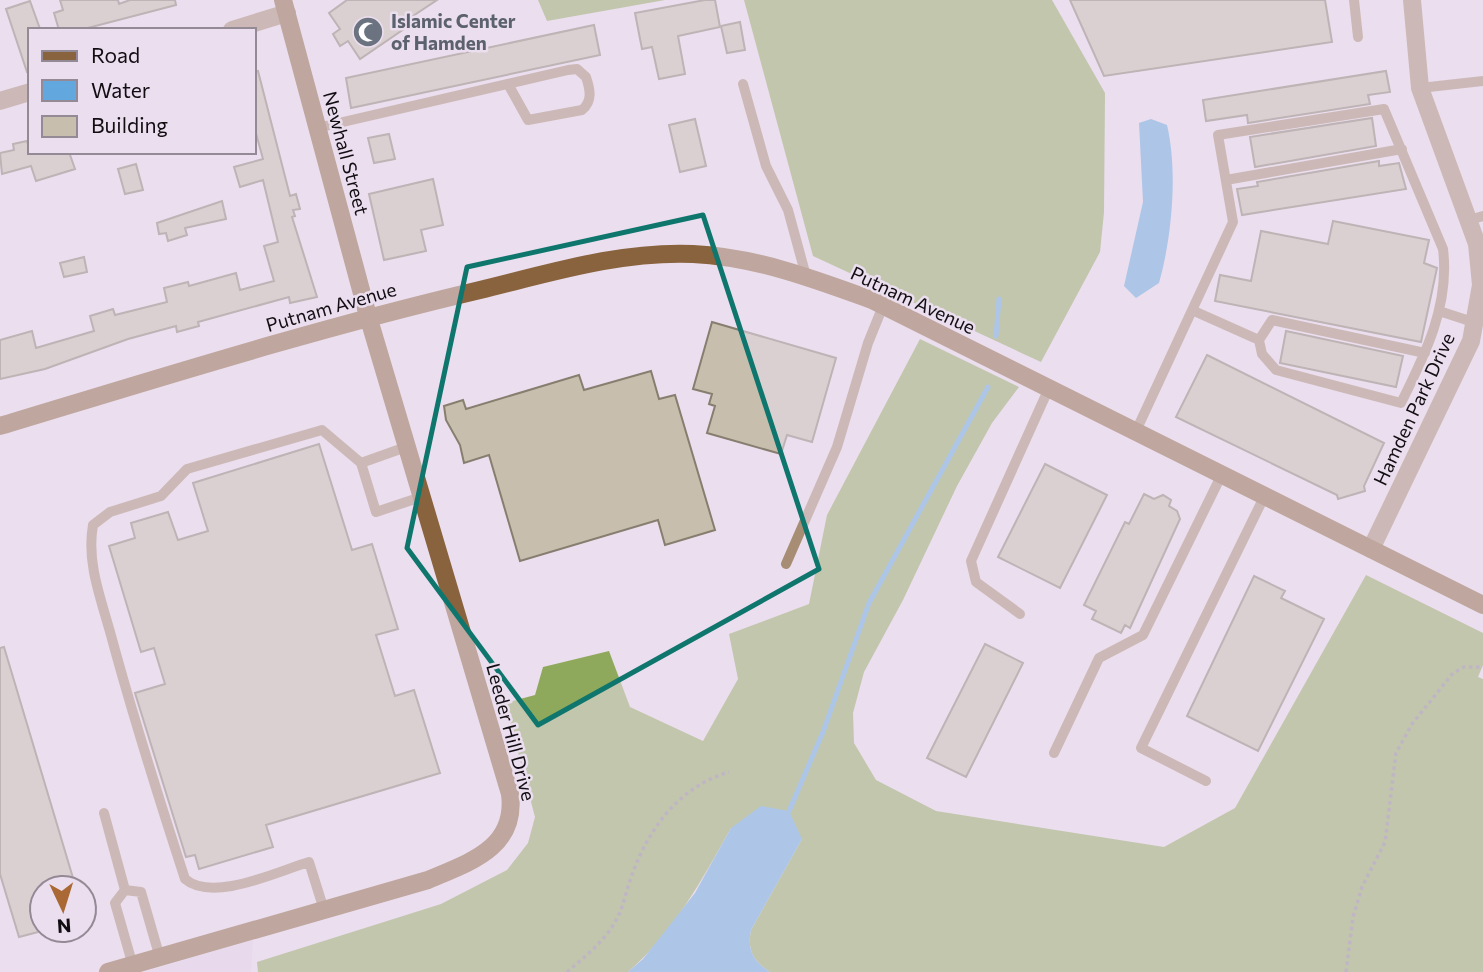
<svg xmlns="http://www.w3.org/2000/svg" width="1483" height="972" font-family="Commissioner,sans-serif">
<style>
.built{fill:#e4d2e8}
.forest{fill:#8fa95c}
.water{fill:#62a7de}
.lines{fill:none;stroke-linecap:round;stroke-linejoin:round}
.stream{stroke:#62a7de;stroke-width:5}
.building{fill:#c8beae;stroke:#877e6f;stroke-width:2}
.path{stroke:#8d8490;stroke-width:3.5;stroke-dasharray:3.5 3.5;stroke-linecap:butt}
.lane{stroke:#a78d74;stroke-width:10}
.street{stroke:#a78d74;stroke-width:18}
.secondary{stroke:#89633d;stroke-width:18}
.marked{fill:none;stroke:#0f766e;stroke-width:5;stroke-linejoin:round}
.labels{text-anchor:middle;stroke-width:5;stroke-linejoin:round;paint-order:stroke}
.worship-label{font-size:19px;font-weight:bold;fill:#5b616d;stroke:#ebdeee;text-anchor:start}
.street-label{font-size:19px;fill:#110d12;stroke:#ebdeee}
</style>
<rect width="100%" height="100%" fill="#ebdeee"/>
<!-- built -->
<path class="built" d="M253,939L251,972H145Z"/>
<!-- forest -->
<path class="forest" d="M538,0H665L547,21Z
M744,0H1052L1105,93L1104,212L1100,252L1041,362L813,256Z
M920,339L1019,387L992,423L957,486L903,600L864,672L853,713L854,743L876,780L936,811L1164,847L1235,808L1366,575L1483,633V665L1478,677L1483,679V972H770C753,961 747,950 751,930L802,839L731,828C702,880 673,933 628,972H258L257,962L441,904L507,870L528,843L535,817L505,703L535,695L543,667L609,651L630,707L703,741L738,679L729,634L809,604L827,515Z"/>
<!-- water -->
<path class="water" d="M1151,119L1167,125C1178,171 1172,237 1159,283L1136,298L1124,286L1143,202L1139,123Z
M761,806L789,811L802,839L751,930C747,950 753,961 770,972H628L643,959L695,893L731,828Z"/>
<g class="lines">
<!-- stream -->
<path class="stream" d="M996,336L999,299
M789,811L823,732L869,603L988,387"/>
</g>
<!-- building -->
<path class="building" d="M60,0H118L119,4L130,0H175L176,5L80,30H59L54,13L63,10Z
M347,0H437L404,22L407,27L360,59L348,41L340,46L333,34L340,29L329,13Z
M705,0H715L720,27L678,36L685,74L659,79L652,47L642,49L635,13Z
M1070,0H1325L1332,42L1104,76Z
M30,1L40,29L30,30V71L27,72L6,9Z
M740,22L745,50L727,53L721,26Z
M594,25L600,55L351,108L346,78Z
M258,71L290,196L296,194L300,209L293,210L295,216L292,217L317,297L290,303L289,297L198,322L199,326L177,332L176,326L128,339L45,369L0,379V340L32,331L36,348L94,331L90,316L113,309L115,315L167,302L164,288L188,282L189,286L236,273L240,290L274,281L264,246L278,242L263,180L240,187L234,167L263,159L254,126V72Z
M1386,71L1390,92L1368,95L1370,104L1248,123L1247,115L1206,121L1203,100Z
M1372,118L1376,146L1255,167L1250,137Z
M695,119L706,166L680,172L669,125Z
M389,134L395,159L374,163L368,138Z
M27,141L30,152H69L75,169L36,181L31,166L2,174L0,153L14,150L13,144Z
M1379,161V166L1399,163L1406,189L1242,215L1237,189L1258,186L1257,182Z
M136,164L143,190L125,194L118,169Z
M433,179L443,225L421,230L426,251L384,260L369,194Z
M222,201L226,219L185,228L187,235L168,241L166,233L159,234L157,223Z
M1333,221L1429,240L1424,263L1437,268L1421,342L1215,301L1220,275L1251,281L1261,231L1328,244Z
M84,257L87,272L64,277L60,263Z
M712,322L836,358L812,442L787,435L781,454L707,433L715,406L709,404L712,394L693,389Z
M1286,331L1403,356L1396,387L1280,363Z
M1207,355L1384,443L1364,486L1365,491L1338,499L1337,495L1176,417Z
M651,371L659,399L675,395L715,530L665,545L658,520L520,561L489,455L464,463L460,445L446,420L444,406L463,400L466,409L579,375L584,390Z
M319,444L352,550L372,544L398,629L376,635L395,696L414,690L440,773L266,825L273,847L199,869L195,855L186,857L135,693L165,684L154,648L141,652L109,546L135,538L131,523L168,512L178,540L208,531L193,483Z
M1045,464L1107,495L1060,588L998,557Z
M1144,494L1154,499L1163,495L1171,500L1169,506L1177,511L1180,519L1130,628L1125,625L1121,633L1092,619L1096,611L1084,605L1125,522L1129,524Z
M1254,576L1285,591L1281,598L1324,619L1258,751L1187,716Z
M985,644L1023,663L966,777L927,758Z
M4,647L76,888H42V931L19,937L0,874V648Z"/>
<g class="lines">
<!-- path -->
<path class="path" d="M567,972C587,955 609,938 620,912C625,899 628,885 633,872C650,826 681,786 729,772
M1346,972L1353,917L1362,887L1385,842L1396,753L1412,724L1453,673L1464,667H1483"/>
<!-- lane -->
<path class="lane" d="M1354,0L1358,37
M743,84L766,166L788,210L806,276
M1420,88L1483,81
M317,128L568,70L577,69L586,77C590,89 593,101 582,110L528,120L508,84
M1226,180L1402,149
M1469,220L1483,216
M1194,311L1259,340
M1439,311L1476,323
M1136,431L1233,222L1218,135L1384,109L1443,249C1450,305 1425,355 1401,403L1276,370L1262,354L1259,340L1272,320L1425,353
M361,463L406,447
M786,564L837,447L868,343L883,306
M1020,614L976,582L971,561L1049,388
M1054,753L1099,658L1143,635L1222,474
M1206,781L1141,748L1265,495
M104,813L125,890
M125,890L141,892L160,958
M125,890L115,903L133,966
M324,910L309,862C278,871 213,903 185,879C159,799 134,720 112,639C102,601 86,564 93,525L110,512L161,496L187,469L322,430L361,463L376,512L421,497"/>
<!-- street -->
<path class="street" d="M232,30L287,13
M0,101L30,92
M1371,549L1471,341L1481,285L1477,244L1420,88L1412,0"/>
<!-- secondary -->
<path class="secondary" d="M0,426C159,378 318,328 480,290C550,273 620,251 693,254C756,257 814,279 872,300L1483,605
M108,972L428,880C470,862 517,848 510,794L368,316L283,0"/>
</g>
<!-- marked area -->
<path d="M0 0H1483V972H0ZM703,215L819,569L538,725L407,548L467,267Z" fill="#ebdeee" fill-opacity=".55" fill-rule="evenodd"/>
<path class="marked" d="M703,215L819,569L538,725L407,548L467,267Z"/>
<!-- icons -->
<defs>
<g id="mosque-disc" transform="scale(1.575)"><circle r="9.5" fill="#6b7280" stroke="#ebdeee"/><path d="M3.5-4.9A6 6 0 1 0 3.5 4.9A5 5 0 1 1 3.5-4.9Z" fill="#fff"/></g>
</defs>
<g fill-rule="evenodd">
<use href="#mosque-disc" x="368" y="32"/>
</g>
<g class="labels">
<!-- worship labels -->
<g class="worship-label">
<text x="391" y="28">Islamic Center<tspan x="391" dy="22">of Hamden</tspan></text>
</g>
<!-- street labels -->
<g class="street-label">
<text transform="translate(346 153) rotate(75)" y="7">Newhall Street</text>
<text transform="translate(913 300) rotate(25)" y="7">Putnam Avenue</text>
<text transform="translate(331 307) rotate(-16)" y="7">Putnam Avenue</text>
<text transform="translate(1414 409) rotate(-65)" y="7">Hamden Park Drive</text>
<text transform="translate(511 732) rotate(75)" y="7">Leeder Hill Drive</text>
</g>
</g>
<!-- legend -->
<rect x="28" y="28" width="228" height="126" fill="#ebdeee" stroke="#948a96" stroke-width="2"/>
<rect x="42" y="51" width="35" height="10" fill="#89633d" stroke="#948a96" stroke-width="2"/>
<text x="91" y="63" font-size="21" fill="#110d12">Road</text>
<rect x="42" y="80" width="35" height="21" fill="#62a7de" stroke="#948a96" stroke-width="2"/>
<text x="91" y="98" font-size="21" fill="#110d12">Water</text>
<rect x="42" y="116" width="35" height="21" fill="#c8beae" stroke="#948a96" stroke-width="2"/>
<text x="91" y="133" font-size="21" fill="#110d12">Building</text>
<!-- north arrow -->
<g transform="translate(63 909) rotate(176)"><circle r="33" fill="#ebdeee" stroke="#948a96" stroke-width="2"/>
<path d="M0-5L12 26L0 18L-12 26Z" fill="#aa6934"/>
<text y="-10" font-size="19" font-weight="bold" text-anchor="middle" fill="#110d12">N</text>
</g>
</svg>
